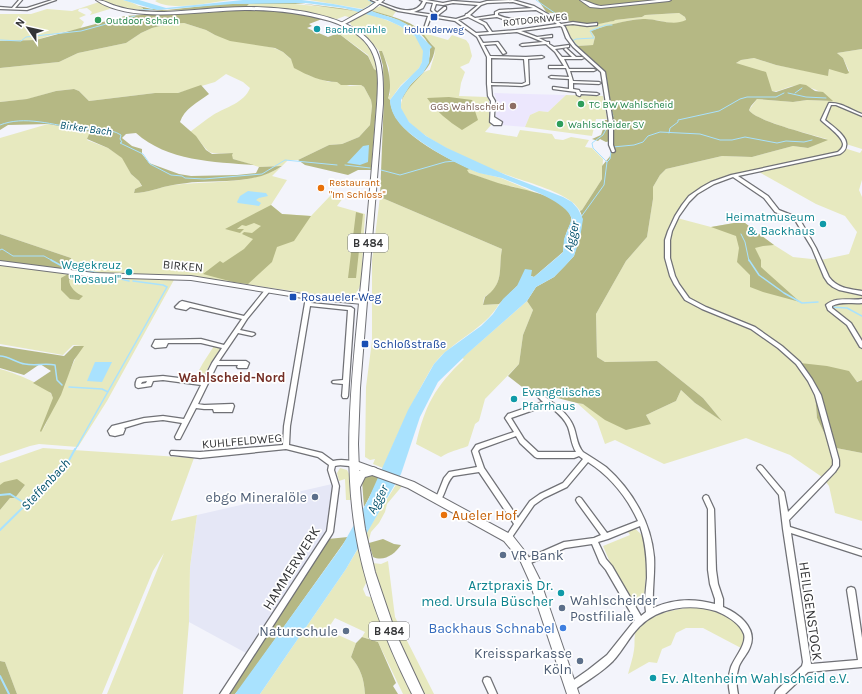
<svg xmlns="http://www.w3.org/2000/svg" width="862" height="694" font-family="Karla,sans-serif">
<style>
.built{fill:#e5e7f6}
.education{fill:#ece7fd}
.green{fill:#e7e9bf;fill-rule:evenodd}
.forest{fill:#b5b884}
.water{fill:#a9e2fe}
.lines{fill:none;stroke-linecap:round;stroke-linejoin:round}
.stream-far2{stroke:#a9e2fe;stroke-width:1}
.stream-far1{stroke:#a9e2fe;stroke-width:1.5}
.stream{stroke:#a9e2fe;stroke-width:2}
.street-casing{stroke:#707176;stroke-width:2.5}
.secondary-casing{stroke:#707176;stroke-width:2}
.primary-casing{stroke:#707176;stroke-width:2}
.street{fill:#fff;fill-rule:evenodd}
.secondary{fill:#fff;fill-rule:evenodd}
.primary{fill:#fff;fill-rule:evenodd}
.transit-dot{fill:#1a4fb4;stroke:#fff;stroke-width:1.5}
.leisure-dot{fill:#2e9e5b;stroke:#fff;stroke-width:1.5}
.culture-dot{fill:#0f9aa8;stroke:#fff;stroke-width:1.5}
.education-dot{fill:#8d6e63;stroke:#fff;stroke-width:1.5}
.food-dot{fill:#e8710a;stroke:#fff;stroke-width:1.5}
.service-dot{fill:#5c6f8a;stroke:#fff;stroke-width:1.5}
.shop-dot{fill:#3f7fe0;stroke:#fff;stroke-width:1.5}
.labels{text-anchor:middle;stroke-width:3.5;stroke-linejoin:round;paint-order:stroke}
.far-street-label{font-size:10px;fill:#343537;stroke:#fff}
.far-leisure-label{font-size:10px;fill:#27864d;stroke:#fff;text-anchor:start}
.far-culture-label{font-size:10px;fill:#0d838f;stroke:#fff;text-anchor:start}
.far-transit-label{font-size:10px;fill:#164399;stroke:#fff}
.far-education-label{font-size:10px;fill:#785e54;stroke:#fff;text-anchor:end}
.far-food-label{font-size:10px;fill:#c56008;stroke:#fff;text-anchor:start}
.far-water-label{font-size:11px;font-style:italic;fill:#04526d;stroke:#fff}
.shield{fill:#fff;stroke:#717273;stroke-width:1}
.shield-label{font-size:11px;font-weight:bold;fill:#343537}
.culture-label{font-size:12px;fill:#0d838f;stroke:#fff;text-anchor:end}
.street-label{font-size:12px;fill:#343537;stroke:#fff}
.transit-label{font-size:12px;fill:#164399;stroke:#fff;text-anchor:start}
.water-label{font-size:13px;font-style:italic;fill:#04526d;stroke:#fff}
.neighbourhood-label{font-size:13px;font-weight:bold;fill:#742e25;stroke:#fff}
.near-service-label{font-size:14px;fill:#4e5e75;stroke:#fff;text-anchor:end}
.near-food-label{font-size:14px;fill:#c56008;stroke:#fff;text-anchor:start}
.near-street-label{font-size:14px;fill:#343537;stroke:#fff}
.near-culture-label{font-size:14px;fill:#0d838f;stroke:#fff;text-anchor:end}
.near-shop-label{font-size:14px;fill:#366cbe;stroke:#fff;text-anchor:end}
</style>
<rect width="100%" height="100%" fill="#f3f4fb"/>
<!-- built -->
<path class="built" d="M332,484L334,492L328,533L283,602L246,653L189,622L190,567L197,515Z"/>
<!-- education -->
<path class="education" d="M494,93L566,95L548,112L539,111L530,115L525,127L502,125L503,121L496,117L497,101Z"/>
<!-- green -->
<path class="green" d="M100,0C106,0 115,0 123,0C134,2 142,9 152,11L123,8Z
M157,0H231C210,2 173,12 155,1Z
M309,0H371L372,1L371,4L363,9Z
M99,2L113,8L90,15L92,12L87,8L79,9L78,11L86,15L79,18L84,22L80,29L58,33L36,40L0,41V14H31L47,9L72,11Z
M284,3L336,8L360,12L352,18L345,16L337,19L284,9L246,7L249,4Z
M383,5L397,10L392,17L370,10Z
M364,13C385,19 432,32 422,62C419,72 408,78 401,85C397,90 394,95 390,100L387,96L390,95L389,68L382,51H379L367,37L351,25L350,22Z
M679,13L685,17L686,21C672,27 657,18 643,19C624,20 608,26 591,31L595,37L593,45L577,46L570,36L565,27L563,26L575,24L583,26L613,21L615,20L642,17L645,15Z
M184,23L206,30L215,35L274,48L283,52L308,75L329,82H337L350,86L361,85L364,87L371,100L372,106L370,125L359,137L342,144L329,145L298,160H288L282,166L259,167L233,159L231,155L233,153C227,153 220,154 213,153C206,153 199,137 190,132C198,126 205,120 213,115C226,107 244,103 250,88L243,82L226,74L215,82L178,93H155L89,101L79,91L74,89L56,91L28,99L0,102V68L59,62L78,53L126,43L141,33L152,28L168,24Z
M348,29C368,38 374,51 377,71L374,69L368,55L338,33Z
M424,33L448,40L452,35L466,40L469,44L472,56L469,63L460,67L465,72L461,83L459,96L487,97L489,100V113L491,114V125L485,132L517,137L520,130L552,134L555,139L563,140L571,137L589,140L585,147L592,148L603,159L602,179L582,210L580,211C578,208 575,204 572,202C557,190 526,182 507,175C483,166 407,135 401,109C400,103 403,97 406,92C410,86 423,70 430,70C436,48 439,51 423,35Z
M862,49V149L846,144L844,148L860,153L862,150V180L859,190L862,197V380L815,394L817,418L831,447L862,453V521L835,513L829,486L822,477L790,455L746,438L664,464L615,440L605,444L597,421L577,403L583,404L651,424L646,415L676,401L681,390L695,403L721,420L703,398L657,361L605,362L597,357L596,314L626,261L647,237L653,199V187L660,175L666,169L722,156L752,157L793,146L808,148L827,139C813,135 755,121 749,110L757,99L793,102L807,100L832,101C823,91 806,84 793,86C786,87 780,92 772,91L736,63L741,60L754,58L776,65L828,75L829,69L849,71L843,58L837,53ZM759,172L816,204L845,216L857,232L849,254L821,260L793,257L774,245L745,223H734L711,227L677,218C699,186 723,179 759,172Z
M566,95L603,96L607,119H596L592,136L525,127L530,115L539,111L548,112Z
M48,124L90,133L87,140L108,148L123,158L131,174L139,181L142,187L135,189L134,193C148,193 160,187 173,185C209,180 248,186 281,167L272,176L287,180L271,205L282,214L311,216L331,195L343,198L337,206L365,214L361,284L356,294L348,297H334L187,276L91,273L73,271L71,258L0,234V138Z
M470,169L477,172L501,178L534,192H526L515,187L499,184L469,173L466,170Z
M380,197L502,249C499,264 503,279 492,292C489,294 486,295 484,298L483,305L499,304C484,330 453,340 434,364C430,370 426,378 422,385C407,412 395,440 383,468L373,464L375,459L370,460L365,457L366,387L372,341V260Z
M0,262L66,272L175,278L107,401L78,447L39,444L30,446L0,456V369C11,372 52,386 53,398C54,404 45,423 43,430L81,346L73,345L63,355L0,344Z
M527,301L533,310L523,335L519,364L485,399L479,421L475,424L468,446C458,450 450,451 441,457L416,444C425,405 435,387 464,359L462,358Z
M214,346L222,347L210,364L201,382L193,381L203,363Z
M43,448L194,458L171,521L197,515L190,567L189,622L183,694H107L164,553L153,571L102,694H17L5,662L0,661V510L10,498H15L25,485H0V463Z
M340,468L347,470L349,474L351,500H346L345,479L339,481L337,473Z
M397,483L403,485L387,504L385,512L379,523L371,532L368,543L366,533Z
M635,528C637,531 642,534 643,537C650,553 645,587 643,604L635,607L612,567L603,546L630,535L628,532Z
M359,547L367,581L363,589L366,596L374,598L413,694H403L378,642L362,637L365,632L335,618L327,630L356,643L351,657C361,669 364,679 365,694H260L346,569Z
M388,561L395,617L434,694H423L393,630L373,563L381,564Z
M695,607C712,609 758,623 741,648L703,628H686L676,633L671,645L662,649L657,663L649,662L628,674C630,666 633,658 634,650C635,645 634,639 635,634C642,615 678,608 695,607Z"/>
<!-- forest -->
<path class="forest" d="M538,0H862V49L837,53L843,58L849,73L846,74L829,69L828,76L776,65L754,58L741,60L736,63L766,72L772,91L776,92L800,84L806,85L815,91L823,92L833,101L807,100L793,102L757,99L751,106L749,110C755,121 814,135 828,140L808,148L793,146L752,157L722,156L666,169L660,175L653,187V199L647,237L626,261L596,314L597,357L605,362L657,361L703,398L722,421L695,403L681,390L676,401L646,415L651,424L626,430L605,420L583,404L577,403L526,390L508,376L519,364L523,335L533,310L527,301L536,287L554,277L574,256L581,230L582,216L580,211L582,210L602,179V166L611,155L614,124L603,70L577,46L593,45L595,37L591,31C608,25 625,20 643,19C657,18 672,27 686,20L685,17L679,13L645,15L642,17L615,20L614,21C602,23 587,28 576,24C566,21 557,11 547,13Z
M284,2C310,4 336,7 362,12L304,4H249L246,7L162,11L143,9V8L138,6L152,9L167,10L221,4Z
M235,9C262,10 297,9 322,19L309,24L312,26L307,28L328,37L338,33L368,56L374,69L377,71L378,83L371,170H358L348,175L305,165L298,160L329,145L342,144L359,137L370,125L372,106L371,100L364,87L361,85H341L337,82C322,82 307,75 294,68L291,59L283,52L275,48L230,41L215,35L206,30L184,23L168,24L152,28L141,33L126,43L78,53L59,62L0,68V41L36,40L125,16Z
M370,10C386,15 408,19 421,31C425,36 430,43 435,48C432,73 411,79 402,100C403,90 414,82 421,74C425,71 426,65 428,61C438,38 407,23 390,17C384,15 376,14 370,10Z
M379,51H382C388,66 393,85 388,98L390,100C392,133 444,156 470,169L467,170L469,173C479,176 488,180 498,183C517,189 565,194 571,217C572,222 569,226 567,231C564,238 564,245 563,252L534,277L531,276L517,286L499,304L483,305L485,297C505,283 498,269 502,249L380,197L384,97L383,66Z
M201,85L209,94C198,102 184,109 180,122L196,136L206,150L212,154L233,153L232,155L233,159L254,165C214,162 167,161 136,133L126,134L122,138L132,146L142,149V154L149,163L179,174L191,176L237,175L256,173L259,167L282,166C258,183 225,181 198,182C190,182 181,184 173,185C160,187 148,193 134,193L135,189L142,186L139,181L131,174L122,158L108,148L87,139L90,132L48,124L8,125L0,130V102L27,99L56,91L74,89L79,91L89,101L155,93H178Z
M449,97L472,100L477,108L475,111L478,120L462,130C448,121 437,112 427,98Z
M601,120H609L610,123V141L606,142L600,139L598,141L592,139L601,135L605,123Z
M271,205L282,214L311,216L294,241L277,247L272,262L248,284L233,282L203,274L220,261L223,263L244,249L253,239L242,234L244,232L252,233L261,226L254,223L246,226L242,225L237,229H244L240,233L225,229Z
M356,212L363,214L356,278H348Z
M734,223H745L774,245L763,246L755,248L761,260V267L800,302L763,292L750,287V275L737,262L739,248L736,236L711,227Z
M0,234L71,258L73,271L0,262Z
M68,274L77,275L69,280C69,287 77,294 83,296L79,300L70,299L61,290V278Z
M0,346L64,356L74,346H84L74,360L61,395L41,432L40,431L53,398L51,393L33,383L51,371L40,364L24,375L0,368Z
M800,363L827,366L849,371L857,382L862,380V453L831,447L817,418L815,394Z
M373,475L380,477L364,507L362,481L364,477Z
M17,479L25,485L15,498H10L0,510V485L4,482Z
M348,537L241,687L235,694H227L328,539Z
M383,539L394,544L401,545C395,554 384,562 373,557L369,543Z
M362,637L378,642L396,683L393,686L398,694H365C364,679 361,669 351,657L356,643Z
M0,661L5,662L17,694H0Z"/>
<!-- water -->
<path class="water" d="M123,0H139L166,8L243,0H302L333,4L371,11L399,20L413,28L432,47L430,49L429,63L423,73L411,84L401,100V108L409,122L426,136L447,148L506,175L563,197L572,202L578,209L583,219L580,238L574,256L565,266L554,277L536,287L527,301L468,353L438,382L420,417L401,474L346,569L260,694H235L342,546L368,500L408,410L434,364L445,352L481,326L493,314L503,299L517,286L525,269L532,270L531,276L534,277L560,255L563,252L564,239L572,219C566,200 521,186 502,178C495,176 486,175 479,173C457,165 410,139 397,120C393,115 390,106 390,100L400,87L419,68L422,62L423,51L415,36L400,26L387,20L344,8L306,3L233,4L157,10Z
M369,145L368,162L360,165L347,163L363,146Z
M248,191L266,193L268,196L259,198L256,200L261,203L259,206L238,203L237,202L240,196Z
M95,362H112L102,382L87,381Z"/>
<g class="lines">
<!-- stream-far2 -->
<path class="stream-far2" d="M536,0L559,16L560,23L562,24
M141,10L153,9
M363,10L374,3L368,0
M569,36L578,47
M0,40L21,41L26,37L81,31L135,16
M572,41L576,39L594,38L590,31L606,25H612
M579,48L599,67
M605,72L607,82
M788,93L806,97L826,98
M795,93L802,88
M610,106L613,116
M0,125C24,115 54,125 79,129C93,131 109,127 121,135L120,139L122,142L120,143L143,154L150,164L171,175L182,176L185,178L204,179L262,174L285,160L337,165
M669,133L670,128L678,122V120L719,111L740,99L747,97H776L784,93
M613,147L634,145L643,142L648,136L660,132L700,134L720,140H732L745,137L777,143L786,141L804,142L812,140
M607,162L610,159L611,151
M345,165L370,168
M381,170L400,175L445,162L455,161
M581,217L604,185L607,162L593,148L592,143L603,135L610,122
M741,234L745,242L749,261
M0,250L2,249L13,256H44L53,261"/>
<!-- stream-far1 -->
<path class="stream-far1" d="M51,260L62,266L98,273
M749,260L759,275L784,293L802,303L818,302
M102,277L115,278
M121,279L129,281
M830,307L847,308L862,316
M0,356C9,356 16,363 25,364C35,366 45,363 55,365L57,380L62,385
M69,387L102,389L108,392
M75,450L167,287L163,285L133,281"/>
<!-- stream -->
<path class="stream" d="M0,495L10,494L26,504
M0,530L67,464L75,449
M0,676L9,694"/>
<!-- street casing -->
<g class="street-casing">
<path id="street" d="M19,0H22L15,8H27L52,0H56L27,10L0,9V7L12,8Z
M371,0H375C389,5 414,20 423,1L420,0H426L443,3L453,1L480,3L487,1L513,0L534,6L551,16L561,24L573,22L587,24L597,23V25L587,26L573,24L563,25L565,27L570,38L575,45L605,72L613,123V145L615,151L614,152H612L609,145V123L601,72L573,47L566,38L562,27L560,26L521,31L537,37L552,35V37H551L539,38L547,42H549V44L554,47L569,45V47L555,49L562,57H572L564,49L566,48L576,57H582L584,58L582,59H564L569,69H594L596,70L594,71H570L573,81L599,82L601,83L599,84L573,83V89L579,90L580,92L597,93L599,94L597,95L581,94L580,96H579L577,95L576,92L553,89V87H554L569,89V79L551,78L549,77L551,76L569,77L566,68H549V66H564L555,52L546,44L522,46L520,45L522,44L543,42L531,37L517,32L478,35L483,43L498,42L506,53L503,54L496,44L484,45L490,56L526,57L542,56L544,57L542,58L528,59L529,84L522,86L491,85L492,96L495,101L494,117L502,122L501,125H494L490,122L491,101L488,96L487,84V57L477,37L455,21L431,17L427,27L424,28L428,16L398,11ZM426,2L433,3L431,10L435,14V15L414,12L423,8ZM513,2L533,8L499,10L495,12V15L475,18L470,15L481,5L487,3ZM453,3L478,5L467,14H466L465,16L456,19L437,16L446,9V7H444L437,13L434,10L436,4L443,5ZM536,10L547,16C530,19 513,22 498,15V13L500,12ZM468,17L484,25L489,32L476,33L458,20ZM497,17C514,24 532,20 549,18L557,24L516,30L492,32L486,23L478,19ZM491,58L524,59L526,82L522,84L491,83Z
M829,103C841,102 851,110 862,114V116L836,105H831L825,120C831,125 849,137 846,146C846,150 843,152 840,154L738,176L768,196L779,210L799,218L816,248L829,277C837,288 849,289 862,291V295L839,290L833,287L828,283L824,277L812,248L795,220L775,212L764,198L733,177L714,184L697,194L689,202L679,216L672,231L670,240V258L675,276L679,284L689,298L706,307L755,327L782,346L800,362L812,379L821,395L839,460V466L835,472L789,520L790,527L862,550V556L791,533L811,664L858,660L847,590L848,588L851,587L854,588L855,590L862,638V667L808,672L785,694H775L776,691L802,666L803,662L783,529L779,495L757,468L758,466L760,465L762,466L784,492L788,512L831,468L833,465V460L815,395L808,381L796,364L778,348L751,329L702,309L685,300L674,284L670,276L665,258V240L668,231L675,216L682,205L689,196L702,187L711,182L731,175L838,152C840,150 843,148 843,144C842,136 827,126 821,120Z
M267,289L270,291L269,292L247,319L240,330L254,333L255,334L254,335L252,336L238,333L219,361H246L249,363L247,368H238L237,367L238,365H217L198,404L204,405L231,404H233L234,406L232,412H214L213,409H204L196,408L180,439H176L175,437L182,423L163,420L144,422L124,428L125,429L123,434L115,436L110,435L108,431L112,426L144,418L163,416L184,419L201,385L163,380L153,381L151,386L138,388L136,387C135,385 136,381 137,379L139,378L163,376L203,381L212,363L222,348L201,343H168L166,347L155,348L152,346L155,340L201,339L224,345L242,319L190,307L186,310L176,308L175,307L180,302L182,301L244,316L265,290ZM147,381L146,383L141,384L142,382Z
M309,295L312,297L311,303L351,307L354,309L348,396L347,398H343L342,396L343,384L333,383L332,382L333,381L343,380L348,310L310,306L290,426L289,445L322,453L333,461C340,459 348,460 355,462L356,464L355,466C348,467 342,464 335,466L334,470L339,486L333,532L332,534L229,694H220L327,531L333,486L328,470L329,465L318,457L286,449L200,458L173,455H171L170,453L171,451H173L200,452L283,445L284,426L306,297Z
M862,299V303C852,304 841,301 832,306V308L851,323L862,341V348L860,347L847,325L828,310L826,305C836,296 850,301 862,299Z
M536,392C541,392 545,397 549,400C559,407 570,416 574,428C577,437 577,445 583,452C591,457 599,462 606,467C632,490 651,522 654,557C655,574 652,591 653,608C673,599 694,598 715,604V599L710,584L708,570V509L703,498L704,496L706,495L708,496L714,509L716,570L718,584L723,599V607C738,613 758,628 750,647C748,653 742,659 739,666C736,675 736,685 738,694H730C728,685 728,676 731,667C735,657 747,644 744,634C740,623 726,615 716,611C690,603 658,607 639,627C629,637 623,650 613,661C602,672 587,681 574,690L571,691L568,690L567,687L568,684L588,670L607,655L635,620L606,570L600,563L592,544L565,548L526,565L523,564L522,562L523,560L564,542L594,538L601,535L577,502L576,500L577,498L579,497L581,498L607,533L638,521C627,497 610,476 588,462L567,487L544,498L534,505L510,540L508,541L506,540L505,538L514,524L479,472L453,476C446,483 446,493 440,501L438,502L436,501L435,499L438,493L444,478L449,472L477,467L472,451L476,445L514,432L505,418L508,414L543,402L535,394ZM548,405C555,411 564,417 568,427C571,435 571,444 576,452H538L524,439L511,418ZM516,436L520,443L535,457L537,458H574L579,456L583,459L563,483L540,494L530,501L518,518L484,468L478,451L480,449ZM640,526C646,543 647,560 647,578C646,589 644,601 646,612L641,616L612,566L606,559L598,542L608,539Z
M487,677L490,678L497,694H489L483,681L484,678Z"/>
</g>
<!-- secondary casing -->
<g class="secondary-casing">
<path id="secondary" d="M379,0H384L373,9L343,25L339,24L369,7Z
M580,0C587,0 593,5 601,6L657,0H671L669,1L601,8L590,7Z
M0,261L94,273L191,276L309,295L363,300L367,302L363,304L309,299L191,280L94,277L0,265Z
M353,460L414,482L512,535L527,554L540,580L579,694H567L529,580L520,560L504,541L408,488L350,467L348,464L350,461Z"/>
</g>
<!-- primary casing -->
<g class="primary-casing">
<path id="primary" d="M96,0C104,0 109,4 116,6C131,11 148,12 164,12C191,11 218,7 246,7C283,7 357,13 376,50C384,67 383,86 383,104L360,388L358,444L359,471L373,467L376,468L378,471L376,474L365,477L360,487L361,501L365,529L375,572L396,634L424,694H412C386,642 364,587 355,529C343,454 352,378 359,303C366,237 372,170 377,104C378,86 380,67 371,50C363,35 345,26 330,21C302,13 274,10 245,10C203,10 132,25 96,0Z"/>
</g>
<!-- street -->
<use href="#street" class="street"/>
<!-- secondary -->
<use href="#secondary" class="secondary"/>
<!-- primary -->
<use href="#primary" class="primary"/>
</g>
<!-- markers -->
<g class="transit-dot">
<rect x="430" y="13" width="8" height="8" rx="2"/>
<rect x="289" y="293" width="8" height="8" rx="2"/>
<rect x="361" y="340" width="8" height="8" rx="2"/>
</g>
<g class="leisure-dot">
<circle cx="98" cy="20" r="4"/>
<circle cx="581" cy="104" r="4"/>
<circle cx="560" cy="124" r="4"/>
</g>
<g class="culture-dot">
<circle cx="317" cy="29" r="4"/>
<circle cx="823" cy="224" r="4"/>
<circle cx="129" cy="272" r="4"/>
<circle cx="514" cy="399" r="4"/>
<circle cx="561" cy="593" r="4"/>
<circle cx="653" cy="678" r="4"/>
</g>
<circle class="education-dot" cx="513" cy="106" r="4"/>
<g class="food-dot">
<circle cx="321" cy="188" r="4"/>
<circle cx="444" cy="515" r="4"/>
</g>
<g class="service-dot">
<circle cx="315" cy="497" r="4"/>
<circle cx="503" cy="555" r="4"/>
<circle cx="562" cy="608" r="4"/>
<circle cx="346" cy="631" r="4"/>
<circle cx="580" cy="661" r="4"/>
</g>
<circle class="shop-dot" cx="563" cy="628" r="4"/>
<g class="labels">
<!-- far-street labels -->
<g class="far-street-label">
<text transform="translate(535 19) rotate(-6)" y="4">ROTDORNWEG</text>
</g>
<!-- far-leisure labels -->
<g class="far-leisure-label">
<text x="106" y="24">Outdoor Schach</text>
<text x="589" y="108">TC BW Wahlscheid</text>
<text x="568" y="128">Wahlscheider SV</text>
</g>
<!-- far-culture labels -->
<g class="far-culture-label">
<text x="325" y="33">Bachermühle</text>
</g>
<!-- far-transit labels -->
<g class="far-transit-label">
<text x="434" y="33">Holunderweg</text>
</g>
<!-- far-education labels -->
<g class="far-education-label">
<text x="505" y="110">GGS Wahlscheid</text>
</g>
<!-- far-food labels -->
<g class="far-food-label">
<text x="329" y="186">Restaurant<tspan x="329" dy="12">"Im Schloss"</tspan></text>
</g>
<!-- far-water labels -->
<g class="far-water-label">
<text transform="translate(86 128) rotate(8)" y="4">Birker Bach</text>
</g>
<!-- shield labels -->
<g class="shield">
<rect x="348" y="234" width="40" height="18" rx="3"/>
<rect x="369" y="622" width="40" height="18" rx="3"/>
</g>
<g class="shield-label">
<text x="368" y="247">B 484</text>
<text x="389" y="635">B 484</text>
</g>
<!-- culture labels -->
<g class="culture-label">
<text x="815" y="221">Heimatmuseum<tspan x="815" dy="14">&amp; Backhaus</tspan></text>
<text x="121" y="269">Wegekreuz<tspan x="121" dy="14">"Rosauel"</tspan></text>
<text x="522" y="396" text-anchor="start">Evangelisches<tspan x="522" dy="14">Pfarrhaus</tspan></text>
</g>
<!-- street labels -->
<g class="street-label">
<text transform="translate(183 266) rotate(5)" y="4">BIRKEN</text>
<text transform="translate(242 441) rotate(-5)" y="4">KUHLFELDWEG</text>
</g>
<!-- transit labels -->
<g class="transit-label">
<text x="301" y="301">Rosaueler Weg</text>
<text x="373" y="348">Schloßstraße</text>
</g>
<!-- water labels -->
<g class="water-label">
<text transform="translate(571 236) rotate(-76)" y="5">Agger</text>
<text transform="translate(45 484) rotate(-47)" y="5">Steffenbach</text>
<text transform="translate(377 499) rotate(-62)" y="5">Agger</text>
</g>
<!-- neighbourhood labels -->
<g class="neighbourhood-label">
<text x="232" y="382">Wahlscheid-Nord</text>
</g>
<!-- near-service labels -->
<g class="near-service-label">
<text x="307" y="502">ebgo Mineralöle</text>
<text x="511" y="560" text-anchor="start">VR Bank</text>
<text x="570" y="605" text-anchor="start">Wahlscheider<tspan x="570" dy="16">Postfiliale</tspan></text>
<text x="338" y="636">Naturschule</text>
<text x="572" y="658">Kreissparkasse<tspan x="572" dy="16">Köln</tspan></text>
</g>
<!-- near-food labels -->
<g class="near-food-label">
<text x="452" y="520">Aueler Hof</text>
</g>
<!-- near-street labels -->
<g class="near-street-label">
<text transform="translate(291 568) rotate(-58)" y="5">HAMMERWERK</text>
<text transform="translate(811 611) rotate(82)" y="5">HEILIGENSTOCK</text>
</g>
<!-- near-culture labels -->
<g class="near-culture-label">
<text x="553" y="590">Arztpraxis Dr.<tspan x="553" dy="16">med. Ursula Büscher</tspan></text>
<text x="661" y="683" text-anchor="start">Ev. Altenheim Wahlscheid e.V.</text>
</g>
<!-- near-shop labels -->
<g class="near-shop-label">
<text x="555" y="633">Backhaus Schnabel</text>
</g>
</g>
<!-- north arrow -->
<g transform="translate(28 28) rotate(304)" stroke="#ffffff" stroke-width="3" paint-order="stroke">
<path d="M0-3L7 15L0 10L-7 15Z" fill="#343537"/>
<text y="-6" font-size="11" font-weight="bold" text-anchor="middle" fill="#343537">N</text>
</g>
</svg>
